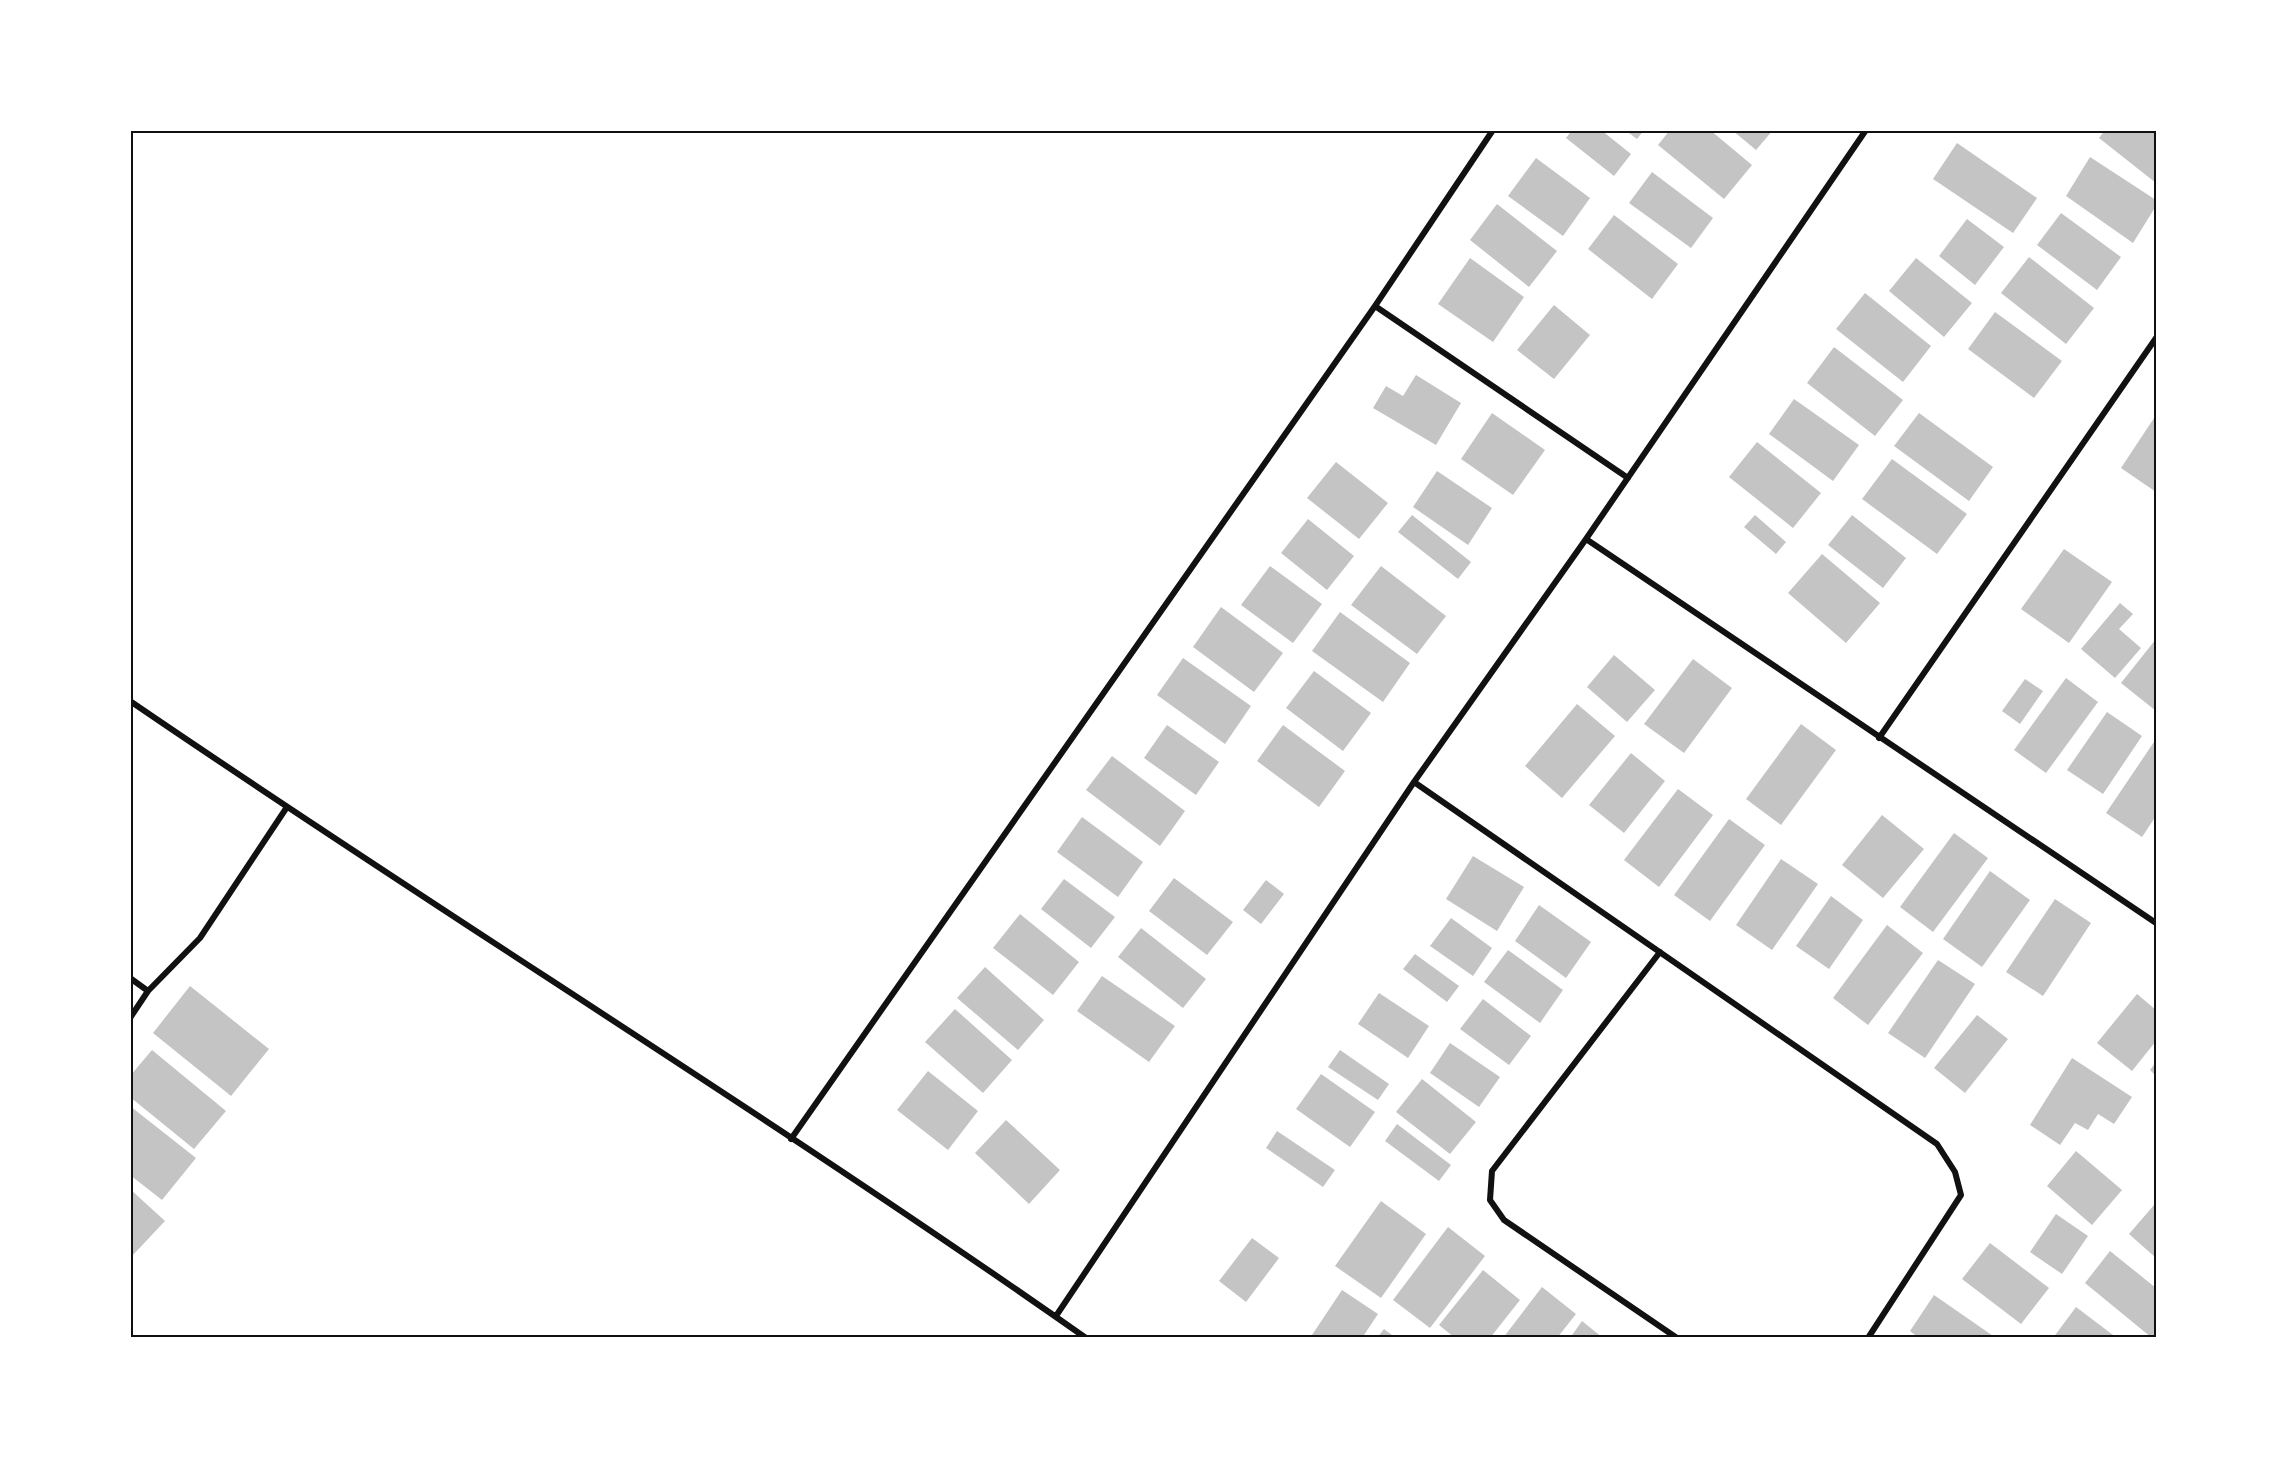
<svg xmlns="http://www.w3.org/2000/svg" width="2287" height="1468" font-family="Mulish,sans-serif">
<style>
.building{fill:#c4c4c4}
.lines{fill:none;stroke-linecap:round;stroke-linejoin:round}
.minor{stroke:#111;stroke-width:6}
.neatline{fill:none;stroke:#111;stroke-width:2}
</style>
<rect width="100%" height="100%" fill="#fff"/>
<!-- building -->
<path class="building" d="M1572,130H1601L1631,154L1614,176L1566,138Z
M1625,130H1644L1637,139Z
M1670,130H1710L1752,165L1724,199L1658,145Z
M1732,130H1773L1756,150Z
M2105,130H2156V183L2099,138Z
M1957,143L2037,198L2013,233L1933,179Z
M2090,157L2156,200V206L2133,243L2066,196Z
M1536,158L1590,198L1563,236L1508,196Z
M1652,172L1713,218L1691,248L1629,203Z
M1497,204L1557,251L1529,287L1470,240Z
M2061,213L2121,257L2097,290L2037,245Z
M1614,215L1678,264L1652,299L1588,249Z
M1967,219L2004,247L1975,285L1939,256Z
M2029,257L2094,308L2066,344L2001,293Z
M1470,258L1524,297L1493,342L1438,304Z
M1916,258L1972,303L1944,337L1889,291Z
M1865,293L1931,346L1903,382L1836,329Z
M1554,305L1590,335L1554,379L1517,350Z
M1995,312L2062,361L2034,398L1968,349Z
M1834,347L1903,400L1875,436L1807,383Z
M1416,375L1461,403L1436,445L1373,408L1386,386L1403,396Z
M1794,399L1859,445L1833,481L1769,434Z
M1492,413L1545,450L1513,495L1461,459Z
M1919,413L1993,467L1969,501L1894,446Z
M2156,415V492L2121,468Z
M1757,442L1821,493L1793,528L1729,477Z
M1892,459L1967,514L1937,554L1862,499Z
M1336,462L1388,503L1359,539L1307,498Z
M1437,471L1492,508L1468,545L1413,507Z
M1412,515L1471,562L1458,579L1398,532Z
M1755,515L1786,542L1776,554L1744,527Z
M1852,515L1906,558L1883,588L1828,545Z
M1308,519L1354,556L1327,590L1281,553Z
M2064,549L2112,582L2069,643L2021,609Z
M1822,554L1880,603L1846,643L1788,593Z
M1270,566L1322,604L1293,643L1241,605Z
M1381,566L1446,616L1417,654L1351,605Z
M2120,603L2133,614L2119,629L2141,648L2115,678L2081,649Z
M1221,607L1283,653L1254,692L1193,647Z
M1340,612L1410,663L1383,702L1312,651Z
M2156,639V711L2121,683Z
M1614,655L1655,690L1627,722L1587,687Z
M1183,658L1251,706L1225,744L1157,695Z
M1693,659L1732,688L1684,753L1644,724Z
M1314,671L1371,713L1343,751L1286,708Z
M2066,678L2098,702L2046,773L2014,750Z
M2025,679L2043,691L2020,724L2002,711Z
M1577,704L1615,736L1562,798L1525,766Z
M2107,712L2142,736L2103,794L2067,770Z
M1801,724L1836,750L1781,825L1746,799Z
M1167,725L1219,762L1196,795L1144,758Z
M1283,725L1345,771L1319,807L1257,761Z
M2156,739V816L2142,837L2106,813Z
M1631,753L1665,781L1624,833L1589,805Z
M1112,756L1185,811L1160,846L1086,790Z
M1678,789L1713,815L1659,887L1624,860Z
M1882,815L1924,849L1883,898L1842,865Z
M1082,817L1143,862L1118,897L1057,852Z
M1729,819L1765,845L1710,921L1674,895Z
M1954,833L1988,858L1933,932L1900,907Z
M1473,856L1524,887L1497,931L1446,899Z
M1781,859L1818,884L1772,950L1736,925Z
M1990,871L2030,900L1982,967L1943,939Z
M1174,878L1233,922L1207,955L1149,911Z
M1064,879L1115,917L1091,948L1041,909Z
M1266,880L1284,894L1261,924L1243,910Z
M1831,896L1863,920L1829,969L1796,946Z
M2055,899L2091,923L2043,996L2006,972Z
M1539,905L1591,942L1566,978L1515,941Z
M1020,914L1079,962L1053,995L993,948Z
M1451,918L1492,948L1473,976L1430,946Z
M1887,925L1923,953L1868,1025L1833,998Z
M1141,928L1206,979L1183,1008L1118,957Z
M1508,950L1563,990L1540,1023L1484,982Z
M1415,954L1459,986L1447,1002L1403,969Z
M1938,960L1975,984L1925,1058L1888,1033Z
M985,967L1044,1020L1018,1050L957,998Z
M1102,976L1175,1026L1149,1062L1077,1011Z
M190,986L269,1049L231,1096L153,1033Z
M1379,993L1429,1026L1408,1058L1358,1024Z
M2137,994L2156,1010V1041L2132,1071L2097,1043Z
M1483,999L1531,1036L1509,1065L1460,1029Z
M955,1009L1012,1060L983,1093L925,1042Z
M1977,1015L2008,1039L1965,1093L1934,1068Z
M1450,1043L1500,1077L1479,1107L1430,1073Z
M152,1050L226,1111L194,1149L130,1097V1076Z
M1340,1050L1389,1084L1378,1100L1328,1067Z
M2072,1058L2132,1097L2114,1124L2098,1114L2088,1130L2075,1123L2060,1145L2030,1125Z
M2156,1062V1076L2150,1070Z
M928,1071L978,1111L948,1150L897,1110Z
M1321,1074L1375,1112L1350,1147L1296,1109Z
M1422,1079L1476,1122L1450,1154L1396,1112Z
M130,1106L196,1158L162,1200L130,1175Z
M1006,1120L1060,1170L1029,1204L975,1153Z
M1397,1124L1451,1165L1439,1181L1385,1141Z
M1277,1131L1335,1170L1323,1187L1266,1148Z
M2076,1151L2122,1190L2092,1225L2047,1186Z
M130,1189L165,1221L132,1256L130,1255Z
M1381,1201L1426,1234L1381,1298L1335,1266Z
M2154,1205L2156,1207V1258L2129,1234Z
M2056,1214L2088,1236L2062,1274L2030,1252Z
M1448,1227L1485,1256L1430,1328L1393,1300Z
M1252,1238L1279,1258L1246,1302L1219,1281Z
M1990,1243L2049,1288L2021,1324L1962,1279Z
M2110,1251L2156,1288V1338H2152L2085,1283Z
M1483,1270L1520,1300L1490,1338H1455L1439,1325Z
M1542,1287L1576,1314L1557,1338H1503Z
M1342,1290L1378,1314L1362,1338H1310Z
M1934,1295L1996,1338H1919L1910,1331Z
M2076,1307L2117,1338H2053Z
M1582,1321L1603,1338H1570Z
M1384,1329L1396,1338H1377Z"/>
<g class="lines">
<!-- minor -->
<path class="minor" d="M1375,306L1628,478
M1586,539L2156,923
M130,701C446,917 773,1118 1086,1338
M1879,738L2156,338
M1414,782L1937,1144L1955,1172L1961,1195L1868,1338
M1660,952L1492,1171L1490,1200L1504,1220L1677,1338
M130,978L148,991
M130,1018L148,991L200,938L287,807
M791,1139L1375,306L1493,130
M1056,1316L1414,782L1586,539L1866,130"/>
</g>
<!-- border -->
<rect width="2287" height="1468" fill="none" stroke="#ffffff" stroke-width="264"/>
<rect x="132" y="132" width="2023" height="1204" class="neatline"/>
</svg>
